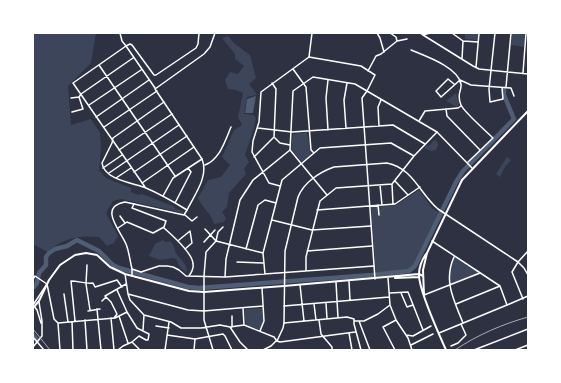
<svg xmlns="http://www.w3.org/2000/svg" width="561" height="383" font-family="Lato,sans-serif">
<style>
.green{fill:#3c4559}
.water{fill:#4f5d75}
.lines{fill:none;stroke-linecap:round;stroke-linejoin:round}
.river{stroke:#4f5d75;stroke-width:4.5}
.minor{stroke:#fff;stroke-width:1.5}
.tertiary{stroke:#fff;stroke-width:1.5}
.primary{stroke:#fff;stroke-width:2}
.rail{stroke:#abadb3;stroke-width:1}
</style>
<rect width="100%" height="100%" fill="#2d3142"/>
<!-- green -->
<path class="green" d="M33,33H96L91,63L68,86L71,125L91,119L100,133L101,148L99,170L106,178L131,188V192L138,195L142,194L173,206L176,209L183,211V213L121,199L113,201L106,213L118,236L114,243L107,246L99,237C78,235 64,238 47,252L35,245L33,247Z
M465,33H478L477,40L465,39Z
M512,33H525L524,47L511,45Z
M228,36L235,44L250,55L256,78L249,84L256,93V95L247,97L244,114L254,115L256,118L254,128L245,155L249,162L244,169L246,174L229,193L227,207L222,212L226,218L224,222L214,224C212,214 202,208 198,198L208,180L221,177L230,165L222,157L234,130L242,125L238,117L243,93L236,90L228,89L225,80L230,72L238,74L244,66L235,59V54L222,38Z
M456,93L459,104L457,107L446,101Z
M307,132L311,155L303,161H301L291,149L293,135L294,134Z
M434,140L437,141L438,145L436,150L431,151L424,148L427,145L429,146Z
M507,157L511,160L505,167L500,177L496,174Z
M419,190L432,208L439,213L414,266L409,270L376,274L371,207L396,205Z
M163,240L166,242L170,241C174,244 174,249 176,253C180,259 186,263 187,270L186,272C182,269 178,266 177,260L174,258L160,260L149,256L155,244Z
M455,256L480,273L449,285V272Z
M261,308C264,315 264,324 259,330L246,325L244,311L246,309Z"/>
<!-- water -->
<path class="water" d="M256,96L253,113H245L247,99Z"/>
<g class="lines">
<!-- river -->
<path class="river" d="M33,288L37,283L39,273L46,265V257L49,253L55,249L67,246L77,240L99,251L113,265L119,268L188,287L199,288L372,275L409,271L415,266L456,182L463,171L514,119L504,95V90
M33,335L37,340"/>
<!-- minor -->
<path class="minor" d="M120,33L122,41L126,46L130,44L132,45L154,75H156L196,48L198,44L199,33
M377,33L380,38L384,52
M390,33L396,37L397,41
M452,33L463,41
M495,33L489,89L490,102L503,99L502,88
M423,35L473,66L479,69L528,74
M411,50C425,56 458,67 461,84C462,91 456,94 461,105C464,112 486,131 493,138L468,162
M462,59L463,41L478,42
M99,65L175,176
M476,67L479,33
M293,69L306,87L311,150L314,153
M368,71L376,56L381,54L397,41L407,39
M523,73L526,33
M454,84L448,79L436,91L441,97L460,80L471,85L511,88L514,96
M506,87L511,33
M79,97L81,94L133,58
M71,98L79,97L83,109L72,112
M164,102L113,138L112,143L102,163C104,180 134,183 146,188C160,194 174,202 187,210
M89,105L141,70
M446,109L447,116L480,150
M96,117L149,80
M419,121L425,111L458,108L461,106
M379,126L378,107L381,100
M104,127L157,91
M258,128L292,132L393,125L425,144
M346,128L344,100L347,83
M328,130L326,98L328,80
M275,138L280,143L290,145
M119,150L172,114
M254,157L274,137L276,89L272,83
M205,165C220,159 225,141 231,127
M103,168L122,155
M134,172L187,136
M109,173L179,125
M116,178L131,168
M313,178L327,195
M395,181L408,195
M142,183L194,147
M392,184L393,204
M380,185L382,205
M280,186L269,183L252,152L253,141L259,122L261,92L309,57L361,66L375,75L367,91
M145,187L73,83L126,46L155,88
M163,196L173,178L202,159
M175,203L191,172L188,168
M378,205L379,215
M317,210L395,204L420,187
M185,215L192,221L197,217
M120,216L125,223
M272,220L312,230L371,226
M118,228L127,222L153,233L164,227L166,221L132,208L134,204
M164,228C172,235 193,254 193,264C194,268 191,273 189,276
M205,229L216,241L263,253
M179,240L190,231L192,243L185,249
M432,241L500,286L507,305L439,333
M204,242L215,230
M246,249L258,205L265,200L276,203
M307,251L372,246
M454,257C443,281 454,300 463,323
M237,262L264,263
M518,262L512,272L523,299
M87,265L86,284L90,310
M306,271V257L320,201L336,188L392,184L414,156L437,132
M125,274L128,294L130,300L144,315L171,322L181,328H201L220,325L230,327L244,325L274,337L277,341L280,342L355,332
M265,274L263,253L282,180L320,148L391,143L414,156
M132,276V269L141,272L159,266H167L173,267L179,270L186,276L225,277L374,266
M225,277L226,259L240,200L253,180L290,150
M388,278L390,305L396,320L408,338L412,350
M33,279L35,276L47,284L54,319L58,323L60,350
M349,281L350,300
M336,282L338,318
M300,285L304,321
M117,290L127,312L137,328L149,334L148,340H146L139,336L132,342L123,346L118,350
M390,293L408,292L423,330
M401,293L407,307L413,305
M64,294L68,322
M128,294L188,310L204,311L263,306
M424,295L480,273
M102,301L106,297
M326,303L327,319
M314,304L316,320
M456,304L500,286
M33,305L47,284
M34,306L37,310L41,323
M284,306L389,297
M243,308L244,325
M97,309L101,350
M88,311L100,309
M119,316L128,343
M232,316V327
M111,318L114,350
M114,318L117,314L111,302L105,296L126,284
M85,320L87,350
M319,320L321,334L332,347V350
M75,321L71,281C79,281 85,284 93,283L95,287L117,280L122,287
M355,321H364L378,314L390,305
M359,321L370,350
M72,322L73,350
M58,323L115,318L127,312
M284,323L347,317L354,319V324L361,350
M156,326L169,328
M230,327L240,342L248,350
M143,330L144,315
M260,331L264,321L262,288
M349,333L352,350
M167,335L195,339L223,334L225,336L232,350
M406,335L413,336L431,326
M33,337L44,350
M132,342L140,350
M411,345L433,334
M451,346L458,343L466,335L461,324
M33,347L42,336V321L39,302
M165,350L169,322
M194,350L195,339
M213,350L204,320V276L206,252L216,241L218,232L223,227
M263,350L271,346L276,341
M395,350L383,327L396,320
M474,350L528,329
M515,350L528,345"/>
<!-- tertiary -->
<path class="tertiary" d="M420,33L423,35L430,33
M309,57L312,33
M367,91L362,98L375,279
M313,178L290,150L293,91L313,77L355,84L437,132L472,168
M518,262L528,251
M132,269C130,261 129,251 126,244C120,230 98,207 125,202L184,215L187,210C195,194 209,176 202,159L155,89L204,54L210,47L215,33
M507,305L528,296
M277,341L283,328L284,323L285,251L298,197C304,182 320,172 334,167L387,163C413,168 420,194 438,209L518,262L524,268L528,275"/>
<!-- primary -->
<path class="primary" d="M426,254C422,260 419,267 419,274C418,289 439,334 446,350
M395,278L419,277
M424,295L423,270L427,253L462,180L528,111
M33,308L39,301L49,280L60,265L75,255L86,253L97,255L110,267L125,274L189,291L204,292L284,286L419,274L423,276"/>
<!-- rail -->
<path class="rail" d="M33,329L50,350
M455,350C477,335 503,324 528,317"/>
</g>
<!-- border -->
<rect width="561" height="383" fill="none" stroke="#ffffff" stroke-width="68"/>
</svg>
